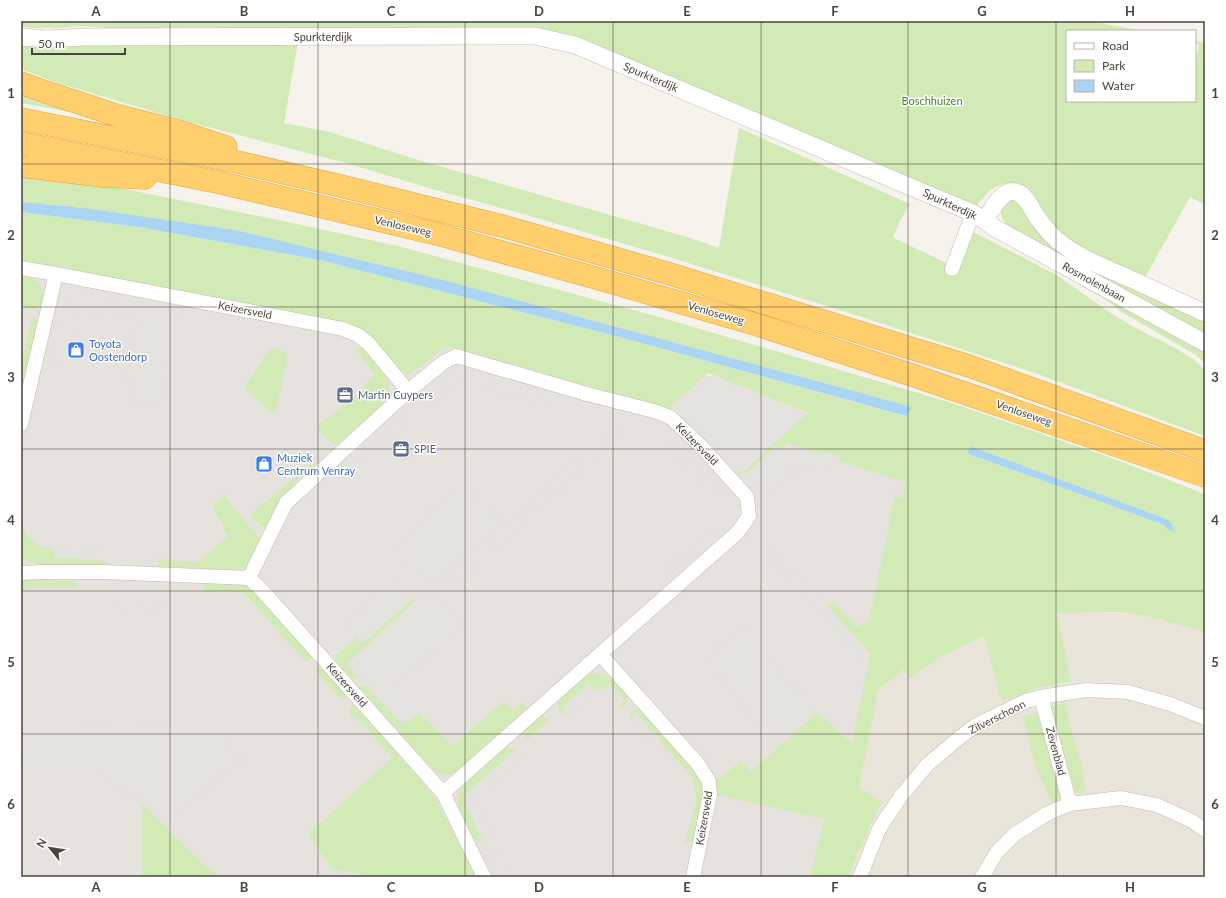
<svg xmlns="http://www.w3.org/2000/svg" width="1226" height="898" font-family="Lato,sans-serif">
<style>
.residential{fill:#eae5da}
.industrial{fill:#e6e2dd}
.green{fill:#d2eab5;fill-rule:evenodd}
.parking{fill:#e5e3e0}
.water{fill:#a9d4f2}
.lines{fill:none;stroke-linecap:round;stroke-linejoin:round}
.minor-casing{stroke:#c2bbae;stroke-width:15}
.tertiary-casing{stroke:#c2bbae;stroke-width:18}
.motorway-casing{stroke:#e0a43c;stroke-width:23}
.minor{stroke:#fff;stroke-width:14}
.tertiary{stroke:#fff;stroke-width:17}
.motorway{stroke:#ffcf6e;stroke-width:22}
.grid{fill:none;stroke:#4b4439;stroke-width:1;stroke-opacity:0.55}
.labels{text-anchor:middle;stroke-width:3;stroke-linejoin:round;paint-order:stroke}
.street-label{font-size:11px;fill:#4b4439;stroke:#fff}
.park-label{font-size:11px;fill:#4a7f2a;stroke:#fff}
.shop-label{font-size:11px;fill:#366cbe;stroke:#fff;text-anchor:start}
.service-label{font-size:11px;fill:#4e5e75;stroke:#fff;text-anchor:start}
.neatline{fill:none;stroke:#4b4439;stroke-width:1.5}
.grid-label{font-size:13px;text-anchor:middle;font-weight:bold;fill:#4b4439}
</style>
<rect width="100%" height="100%" fill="#f6f3ec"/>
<!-- residential -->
<path class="residential" d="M1099,612L1133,614L1170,621L1205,632V877H814L889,643L1057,614Z"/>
<!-- industrial -->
<path class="industrial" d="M21,230L559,347L752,384L907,476L889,643L812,877H21Z"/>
<!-- green -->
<path class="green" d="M21,21H1091L1143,31H1067V101H1195V61H1196L1199,44H1195V41L1205,43V205L1190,197L1143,281L1070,245L1040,206L1034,194L1026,188L1014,184H1003L991,189L975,207L585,46L167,32L80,26L60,28H31L21,26Z
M298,42L284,123L330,132L418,160L687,237L719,248L739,128L910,204L901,219L893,237L896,239L959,269L973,232L1055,274L1112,314L1132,326L1177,349L1193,359L1205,370V436L1032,372L846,312L669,257L537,218L422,186L346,163L185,121L55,82L21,69V43Z
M21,87L126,122L21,103Z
M21,175L115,187L269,218L398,246L663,318L952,403L1109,457L1205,494V632C1181,625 1158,618 1134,614C1108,610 1082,613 1057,614L1071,681L1041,687L1002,701L984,636L941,657L910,678L903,669L878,690L859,787L882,802L857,854L849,877H810L825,819L723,796H714L712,779L720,778L741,761L751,772L817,712L852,744L870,656L868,651L827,606L832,601L858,627L870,618L895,495L899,498H903L906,482L840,461V457L821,451V454L787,443L783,450H781L777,446L744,475L742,473L778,439L808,413L708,373L673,405L670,411L461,349L450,347L441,350L409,375L399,370L367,336L21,266V212L139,227L320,260L627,339L905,416L902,404L443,280L236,230L85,208L21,202ZM973,447L1164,518L1170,521L1168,530L1164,525L1151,520L969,454Z
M1013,200L1022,204L1032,221L1205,318V336L1013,230C1004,221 997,217 1003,204Z
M21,275C33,277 46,286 43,300C42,303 40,306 38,309L22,308L21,310Z
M1074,279L1205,350V363L1196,355L1120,311C1107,297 1088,292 1074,279Z
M32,317L37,320L38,323L21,398V368Z
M361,346L388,379L390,393L387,399L381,407L338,444H332L316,427L363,390L362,387L375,376L356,350Z
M271,347L288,353L275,415L244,388Z
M314,461L315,467L298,479L279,505L266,530L250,515Z
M224,495L244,521L261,540L251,560L248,564L243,568L230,570L158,566V559L198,562L228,536L213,506Z
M21,513C22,534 33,547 55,549L54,557L106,561L107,568L42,566L24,559L21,555Z
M27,580L75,581L78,588H30L21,591V582Z
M204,582L244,584L252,589L313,656L308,662H306L243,592L204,591Z
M412,599L415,602L347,664L358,677L352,679L334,658L357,637L362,643Z
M321,667L344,692L346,696L341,700L315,670Z
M594,673C611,675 618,682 628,696L626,705L623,708L618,706L624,700L610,684L604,690L601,688L595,690L589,684L563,707L569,714L565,715C561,712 557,710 558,705C559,696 585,675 594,673Z
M366,685L402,724L419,713L452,746L503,702L513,710L522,702L527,707L453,774L445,775L436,772L358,686Z
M1066,702L1070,725L1081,764L1086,793H1073L1050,709L1052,706Z
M353,705L357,708L432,793L474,872L476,877H372L331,868L308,834L392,758L357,717L351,716L349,711Z
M639,708L645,713L699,775L702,786L703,796L695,841L685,844L696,802V790L692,777L636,713L630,719L629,715L633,710Z
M1035,712L1039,714L1062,792L1059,799L1052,803L1036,768L1023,717Z
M543,716L550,719L527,740L524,731L538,718Z
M507,746L516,750L466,794L465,800L482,839L483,841L481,842L473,838C468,828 457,810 458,799C458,794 460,791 462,787Z
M142,804L204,865L221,877H142Z"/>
<!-- parking -->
<path class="parking" d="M74,291L178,310L158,409L132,404L136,380L126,378L138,320L77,310L65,366L47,362L63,297L71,303Z
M23,320L31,322L21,363V329Z
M457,366L459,374L465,370L561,399L554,406L457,380L424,408L422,398Z
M712,375L738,386L808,413L778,439L742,473L674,411Z
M399,418L406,426L347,479L341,472Z
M617,426L622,433L546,501L544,499L546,502L441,596L434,588Z
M31,432L39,435L21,507V471Z
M679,442L723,493L717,499L670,448Z
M787,443L820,454L821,451L840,457V461H833L831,472L787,465L794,472L763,497L744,475L777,446L781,450H783Z
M464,480L502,523L431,588L395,547Z
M713,528L719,534L673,574L668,568Z
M767,540L868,651L870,656L863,661L760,546Z
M55,549L107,552L106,561L54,557Z
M392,577L412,599L362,643L344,621L358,609L363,615L366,612L362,606Z
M433,589L463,624L395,686L419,713L402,724L347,664L415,602Z
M115,600L170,602V612L114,610Z
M741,628L817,712L780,746L704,661Z
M589,683L595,690L569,714L563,707Z
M610,684L625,700L618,706L604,690Z
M636,713L660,740L654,745L630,719Z
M47,721L171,723V733L208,735L215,730L241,760L169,823L93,767H22L26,731L46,730Z
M516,750L522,757L479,796L477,802L492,834L482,839L466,804L476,799L469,791Z
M500,852L512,877H500L490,856Z"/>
<!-- water -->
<path class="water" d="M21,202L85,208L236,230L443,280L902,404L912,408L906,416L627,339L320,260L139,227L21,212Z
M973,447L1164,518L1170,521L1174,530L1173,531L1168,530L1164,525L1151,520L969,454L968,451L969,448Z"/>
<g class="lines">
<!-- minor casing -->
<g class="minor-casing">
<path id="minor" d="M21,268L56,274L343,329L358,335L369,344L408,391
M952,269L973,213
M21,424L56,274
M21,573L41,572H104L249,578L260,588L443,793L484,877
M249,578L286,503L408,391L444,362L456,356L587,394L654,411L670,417L701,446L747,497L749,516L738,532L443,793
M600,654L698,764L709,781L710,794L693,877
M1041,697L1070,804
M860,877L879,829L901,796L928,764L959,738L976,725L1026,701L1041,697L1086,690L1128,692L1170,704L1205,718
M982,877L997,852L1015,834L1048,813L1070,804L1121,798L1157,805L1192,821L1205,830"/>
</g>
<!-- tertiary casing -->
<g class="tertiary-casing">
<path id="tertiary" d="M21,37L48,39L84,37L535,36L575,45L932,196L973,213L985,221C990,211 1003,188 1016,192C1027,195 1031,209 1037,217C1044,227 1052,237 1062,244C1081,258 1103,267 1124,276C1151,288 1178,301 1205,313
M985,221L995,228L1205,343"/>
</g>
<!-- motorway casing -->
<g class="motorway-casing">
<path id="motorway" d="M21,83L52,94L119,116L178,131L226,147
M21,119L237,162L341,186L506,227L670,274L969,366L1205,451
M21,143L217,182L437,234L596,278L758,325L915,376L1205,476
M21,166L103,176L145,178"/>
</g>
<!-- minor -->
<use href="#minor" class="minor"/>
<!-- tertiary -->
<use href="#tertiary" class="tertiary"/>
<!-- motorway -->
<use href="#motorway" class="motorway"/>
</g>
<!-- grid -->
<path class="grid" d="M170,21V877M318,21V877M465,21V877M613,21V877M761,21V877M908,21V877M1056,21V877M21,164H1205M21,307H1205M21,449H1205M21,591H1205M21,734H1205"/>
<!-- icons -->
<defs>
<g id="shop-square" transform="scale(0.9)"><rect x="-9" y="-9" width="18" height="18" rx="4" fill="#3f7fe0" stroke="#fff"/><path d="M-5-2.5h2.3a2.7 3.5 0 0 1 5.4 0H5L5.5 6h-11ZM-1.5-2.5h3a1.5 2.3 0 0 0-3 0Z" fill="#fff"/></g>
<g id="office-square" transform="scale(0.9)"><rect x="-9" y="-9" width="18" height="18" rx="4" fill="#5c6f8a" stroke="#fff"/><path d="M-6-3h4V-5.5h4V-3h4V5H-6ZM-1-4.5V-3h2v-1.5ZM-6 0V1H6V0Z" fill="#fff"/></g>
</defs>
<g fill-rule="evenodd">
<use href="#shop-square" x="76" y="350"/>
<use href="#office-square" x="345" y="395"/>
<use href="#office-square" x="401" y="449"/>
<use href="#shop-square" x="264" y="464"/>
</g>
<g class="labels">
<!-- street labels -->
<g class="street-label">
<text x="323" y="41">Spurkterdijk</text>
<text transform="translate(651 77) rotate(23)" y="4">Spurkterdijk</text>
<text transform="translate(950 204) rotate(25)" y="4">Spurkterdijk</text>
<text transform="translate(403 226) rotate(13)" y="4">Venloseweg</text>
<text transform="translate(1094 282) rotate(29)" y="4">Rosmolenbaan</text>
<text transform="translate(245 310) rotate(11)" y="4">Keizersveld</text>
<text transform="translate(716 313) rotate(16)" y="4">Venloseweg</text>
<text transform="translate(1024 413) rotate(19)" y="4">Venloseweg</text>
<text transform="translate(697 444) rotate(45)" y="4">Keizersveld</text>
<text transform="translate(347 685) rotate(48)" y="4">Keizersveld</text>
<text transform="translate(997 717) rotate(-27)" y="4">Zilverschoon</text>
<text transform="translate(1056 751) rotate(75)" y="4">Zevenblad</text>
<text transform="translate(704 818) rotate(-80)" y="4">Keizersveld</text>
</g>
<!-- park labels -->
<g class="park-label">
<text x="932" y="105">Boschhuizen</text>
</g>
<!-- shop labels -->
<g class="shop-label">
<text x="89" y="348">Toyota<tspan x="89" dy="13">Oostendorp</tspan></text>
<text x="277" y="462">Muziek<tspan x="277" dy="13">Centrum Venray</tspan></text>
</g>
<!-- service labels -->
<g class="service-label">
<text x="358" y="399">Martin Cuypers</text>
<text x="414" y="453">SPIE</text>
</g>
</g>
<!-- border -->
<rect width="1226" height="898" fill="none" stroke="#ffffff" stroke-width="44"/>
<!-- legend -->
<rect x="1066" y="30" width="130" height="72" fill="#ffffff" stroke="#b7b4b0"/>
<rect x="1074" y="43" width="20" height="6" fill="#ffffff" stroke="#b7b4b0"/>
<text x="1102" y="50" font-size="12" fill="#4b4439">Road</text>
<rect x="1074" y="60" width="20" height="12" fill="#d2eab5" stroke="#b7b4b0"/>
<text x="1102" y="70" font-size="12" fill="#4b4439">Park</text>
<rect x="1074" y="80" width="20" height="12" fill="#a9d4f2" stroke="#b7b4b0"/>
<text x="1102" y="90" font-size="12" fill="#4b4439">Water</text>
<!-- north arrow -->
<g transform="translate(50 848) rotate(300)" stroke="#ffffff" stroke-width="3" paint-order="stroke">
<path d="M0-3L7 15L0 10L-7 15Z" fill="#4b4439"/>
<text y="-6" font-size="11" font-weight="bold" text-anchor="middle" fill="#4b4439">N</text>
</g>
<!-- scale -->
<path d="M32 48v6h93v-6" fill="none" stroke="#4b4439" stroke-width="2"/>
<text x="38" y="48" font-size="12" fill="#4b4439" stroke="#ffffff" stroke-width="3" paint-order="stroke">50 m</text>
<rect x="22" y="22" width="1182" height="854" class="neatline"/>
<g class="grid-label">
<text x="96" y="16">A</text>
<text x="244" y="16">B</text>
<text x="391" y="16">C</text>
<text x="539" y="16">D</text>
<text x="687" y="16">E</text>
<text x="835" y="16">F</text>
<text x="982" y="16">G</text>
<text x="1130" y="16">H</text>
<text x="11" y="98">1</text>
<text x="1215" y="98">1</text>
<text x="11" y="240">2</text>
<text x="1215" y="240">2</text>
<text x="11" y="382">3</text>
<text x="1215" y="382">3</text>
<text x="11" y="525">4</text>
<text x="1215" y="525">4</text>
<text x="11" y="667">5</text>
<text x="1215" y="667">5</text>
<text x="11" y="809">6</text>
<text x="1215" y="809">6</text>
<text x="96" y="892">A</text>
<text x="244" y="892">B</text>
<text x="391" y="892">C</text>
<text x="539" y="892">D</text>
<text x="687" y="892">E</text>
<text x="835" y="892">F</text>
<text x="982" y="892">G</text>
<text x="1130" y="892">H</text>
</g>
</svg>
